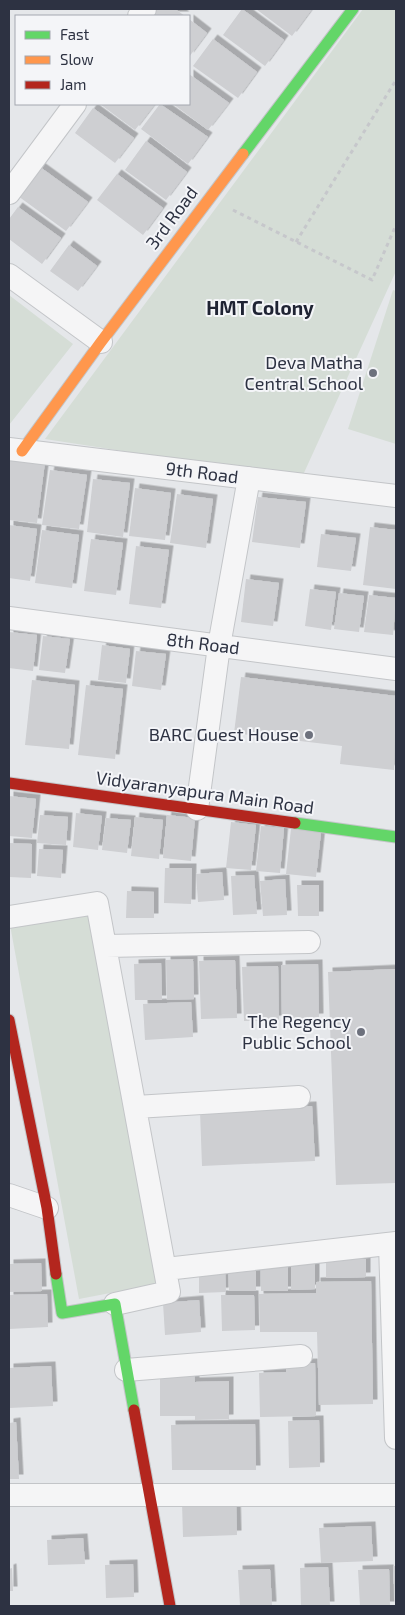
<svg xmlns="http://www.w3.org/2000/svg" width="405" height="1615" font-family="'Exo 2',sans-serif">
<style>
.green{fill:#d5ddd6}
.building{fill:#cecfd2;filter:url(#shadow)}
.lines{fill:none;stroke-linecap:round;stroke-linejoin:round}
.street-casing{stroke:#c3c5c8;stroke-width:24}
.fast-casing{stroke:#c3c5c8;stroke-width:13}
.slow-casing{stroke:#c3c5c8;stroke-width:13}
.jam-casing{stroke:#c3c5c8;stroke-width:13}
.path{stroke:#c6c7cb;stroke-width:3;stroke-dasharray:4 4;stroke-linecap:butt}
.street{stroke:#f5f5f6;stroke-width:22}
.fast{stroke:#63d668;stroke-width:11}
.slow{stroke:#ff974d;stroke-width:11}
.jam{stroke:#b3261e;stroke-width:11}
.poi-dot{fill:#6d717d;stroke:#f4f5f8;stroke-width:2}
.labels{text-anchor:middle;stroke-width:4;stroke-linejoin:round;paint-order:stroke}
.street-label{font-size:18px;fill:#2d3242;stroke:#f4f5f8}
.poi-label{font-size:18px;fill:#2d3242;stroke:#f4f5f8;text-anchor:end}
.neighbourhood-label{font-size:19px;font-weight:bold;fill:#1f2333;stroke:#f4f5f8}
</style>
<defs>
<filter id="shadow"><feDropShadow dx="4.5" dy="-4.5" stdDeviation="0" flood-color="#0004"/></filter>
</defs>
<rect width="100%" height="100%" fill="#e5e7ea"/>
<!-- green -->
<path class="green" d="M363,9H396V271L303,475L194,462L45,439Z
M393,290L396,291V444L348,429Z
M9,295L73,344L9,425Z
M88,911L157,1284L79,1299L10,925Z"/>
<!-- building -->
<path class="building" d="M152,9H175L185,16H147Z
M242,9L284,40L265,66L223,35Z
M256,9H312L292,36Z
M189,19L207,33L189,57Z
M213,39L257,72L238,98L193,66Z
M189,74L229,103L208,130L173,104H189Z
M100,104H155L135,130Z
M160,104L208,137L188,164L141,129Z
M93,108L134,138L115,163L75,133Z
M146,141L187,172L166,200L125,170Z
M40,167L88,202L66,231L18,196Z
M117,174L163,208L143,235L97,200Z
M18,207L61,238L42,264L9,239V219Z
M69,245L97,266L78,291L50,271Z
M9,458L45,462L37,523L9,520Z
M50,470L87,475L79,529L42,525Z
M93,479L130,483L123,537L87,532Z
M135,488L171,493L165,540L129,536Z
M177,494L213,499L206,548L170,543Z
M258,497L306,502L300,548L252,542Z
M9,525L37,529L30,581L9,578Z
M370,527L396,530V589L363,585Z
M42,530L79,535L72,588L35,583Z
M321,534L356,538L351,571L317,567Z
M91,539L123,543L116,595L84,591Z
M136,546L169,550L161,608L129,604Z
M246,579L279,583L273,626L241,622Z
M310,589L336,592L331,630L305,626Z
M339,593L364,596L359,632L334,629Z
M369,595L396,598L393,635L364,632Z
M9,632L37,635L33,671L9,668Z
M43,636L70,639L65,673L39,670Z
M102,645L130,649L126,683L98,680Z
M136,651L166,654L161,690L132,686Z
M241,677L396,696L394,770L340,764L342,746L234,733Z
M32,680L75,685L69,749L25,745Z
M86,685L123,689L115,759L78,755Z
M9,796L36,799L32,838L9,836Z
M76,813L102,816L98,850L73,847Z
M40,815L68,817L66,845L37,843Z
M167,815L195,818L191,861L163,858Z
M135,817L163,820L159,859L131,856Z
M106,818L131,820L127,853L102,850Z
M231,822L256,825L251,870L226,868Z
M261,826L284,828L280,873L256,871Z
M291,829L321,832L316,877L286,874Z
M9,843L32,844L31,878L9,877Z
M39,849L63,850L61,878L37,876Z
M165,868H192L191,904L164,903Z
M222,872L224,900L198,902L196,874Z
M254,875L257,914L233,915L231,876Z
M285,879L287,915L263,916L260,881Z
M297,885H319V916H298Z
M127,891L154,892V918H126Z
M193,959L194,999L167,1000L166,960Z
M235,960L237,1018L201,1019L199,961Z
M161,963L162,1000H135L134,964Z
M318,964L319,1018L282,1019L281,965Z
M278,966L279,1020L244,1021L242,967Z
M396,969V1183L336,1185L328,972Z
M191,1002L193,1037L145,1040L143,1004Z
M312,1106L315,1161L202,1166L200,1111Z
M326,1259H366V1277L326,1278Z
M291,1262H315V1289L291,1290Z
M41,1263L42,1291L9,1292V1264Z
M288,1264V1291H261V1265Z
M228,1265H256V1291H229Z
M199,1269H225L226,1292L199,1293Z
M371,1281L373,1404L319,1405L317,1332H260L259,1294L316,1293V1282Z
M47,1294L48,1327L9,1329V1295Z
M221,1295H254L255,1330L222,1331Z
M199,1300L201,1332L165,1335L163,1303Z
M315,1363L316,1416L260,1417L259,1373L286,1372V1364Z
M51,1366L53,1406L9,1408V1368Z
M194,1370L195,1382L229,1381V1419L195,1420V1416H160V1371Z
M319,1420L320,1467L289,1468L288,1421Z
M16,1422L19,1479H9V1423Z
M255,1424L256,1470H172L171,1425Z
M236,1499L237,1535L183,1537L182,1502Z
M371,1526L373,1561L321,1563L319,1528Z
M83,1538L85,1564L48,1565L47,1540Z
M133,1564L134,1597L106,1598L105,1565Z
M393,1566H396V1603H395Z
M328,1567L330,1606H301L300,1568Z
M12,1568L13,1591H9V1569Z
M270,1569L272,1606H240L238,1570Z
M389,1569L390,1606H360L358,1570Z"/>
<g class="lines">
<!-- street casing -->
<g class="street-casing">
<path id="street" d="M139,16L145,9
M9,193L75,104
M9,275L101,342
M9,449L396,496
M9,618L396,669
M197,809L219,646L249,478
M9,917L97,903L169,1292L115,1304
M106,946L309,942
M136,1107L299,1097
M9,1195L47,1208
M390,1244L396,1438
M166,1269L396,1243
M126,1370L301,1356
M9,1495H396"/>
</g>
<!-- fast casing -->
<g class="fast-casing">
<path id="fast" d="M243,154L353,9
M295,823L396,837
M56,1274L62,1313L115,1304L134,1410"/>
</g>
<!-- slow casing -->
<g class="slow-casing">
<path id="slow" d="M22,451L101,342L243,154"/>
</g>
<!-- jam casing -->
<g class="jam-casing">
<path id="jam" d="M9,783L295,823
M9,1020L47,1208L56,1274
M134,1410L170,1606"/>
</g>
<!-- path -->
<path class="path" d="M233,210L372,280L396,225
M296,242L396,80"/>
<!-- street -->
<use href="#street" class="street"/>
<!-- fast -->
<use href="#fast" class="fast"/>
<!-- slow -->
<use href="#slow" class="slow"/>
<!-- jam -->
<use href="#jam" class="jam"/>
</g>
<!-- markers -->
<g class="poi-dot">
<circle cx="373" cy="373" r="5"/>
<circle cx="309" cy="735" r="5"/>
<circle cx="361" cy="1032" r="5"/>
</g>
<g class="labels">
<!-- street labels -->
<g class="street-label">
<text transform="translate(172 218) rotate(-53)" y="6">3rd Road</text>
<text transform="translate(202 473) rotate(7)" y="6">9th Road</text>
<text transform="translate(203 644) rotate(7)" y="6">8th Road</text>
<text transform="translate(205 793) rotate(8)" y="6">Vidyaranyapura Main Road</text>
</g>
<!-- poi labels -->
<g class="poi-label">
<text x="363" y="369">Deva Matha<tspan x="363" dy="21">Central School</tspan></text>
<text x="299" y="741">BARC Guest House</text>
<text x="351" y="1028">The Regency<tspan x="351" dy="21">Public School</tspan></text>
</g>
<!-- neighbourhood labels -->
<g class="neighbourhood-label">
<text x="260" y="315">HMT Colony</text>
</g>
</g>
<!-- border -->
<rect width="405" height="1615" fill="none" stroke="#2d3242" stroke-width="20"/>
<!-- legend -->
<rect x="15" y="15" width="175" height="90" fill="#f4f5f8" stroke="#a4a7af"/>
<rect x="25" y="31" width="25" height="8" fill="#63d668" stroke="#a4a7af"/>
<text x="60" y="40" font-size="15" fill="#2d3242">Fast</text>
<rect x="25" y="56" width="25" height="8" fill="#ff974d" stroke="#a4a7af"/>
<text x="60" y="65" font-size="15" fill="#2d3242">Slow</text>
<rect x="25" y="81" width="25" height="8" fill="#b3261e" stroke="#a4a7af"/>
<text x="60" y="90" font-size="15" fill="#2d3242">Jam</text>
</svg>
